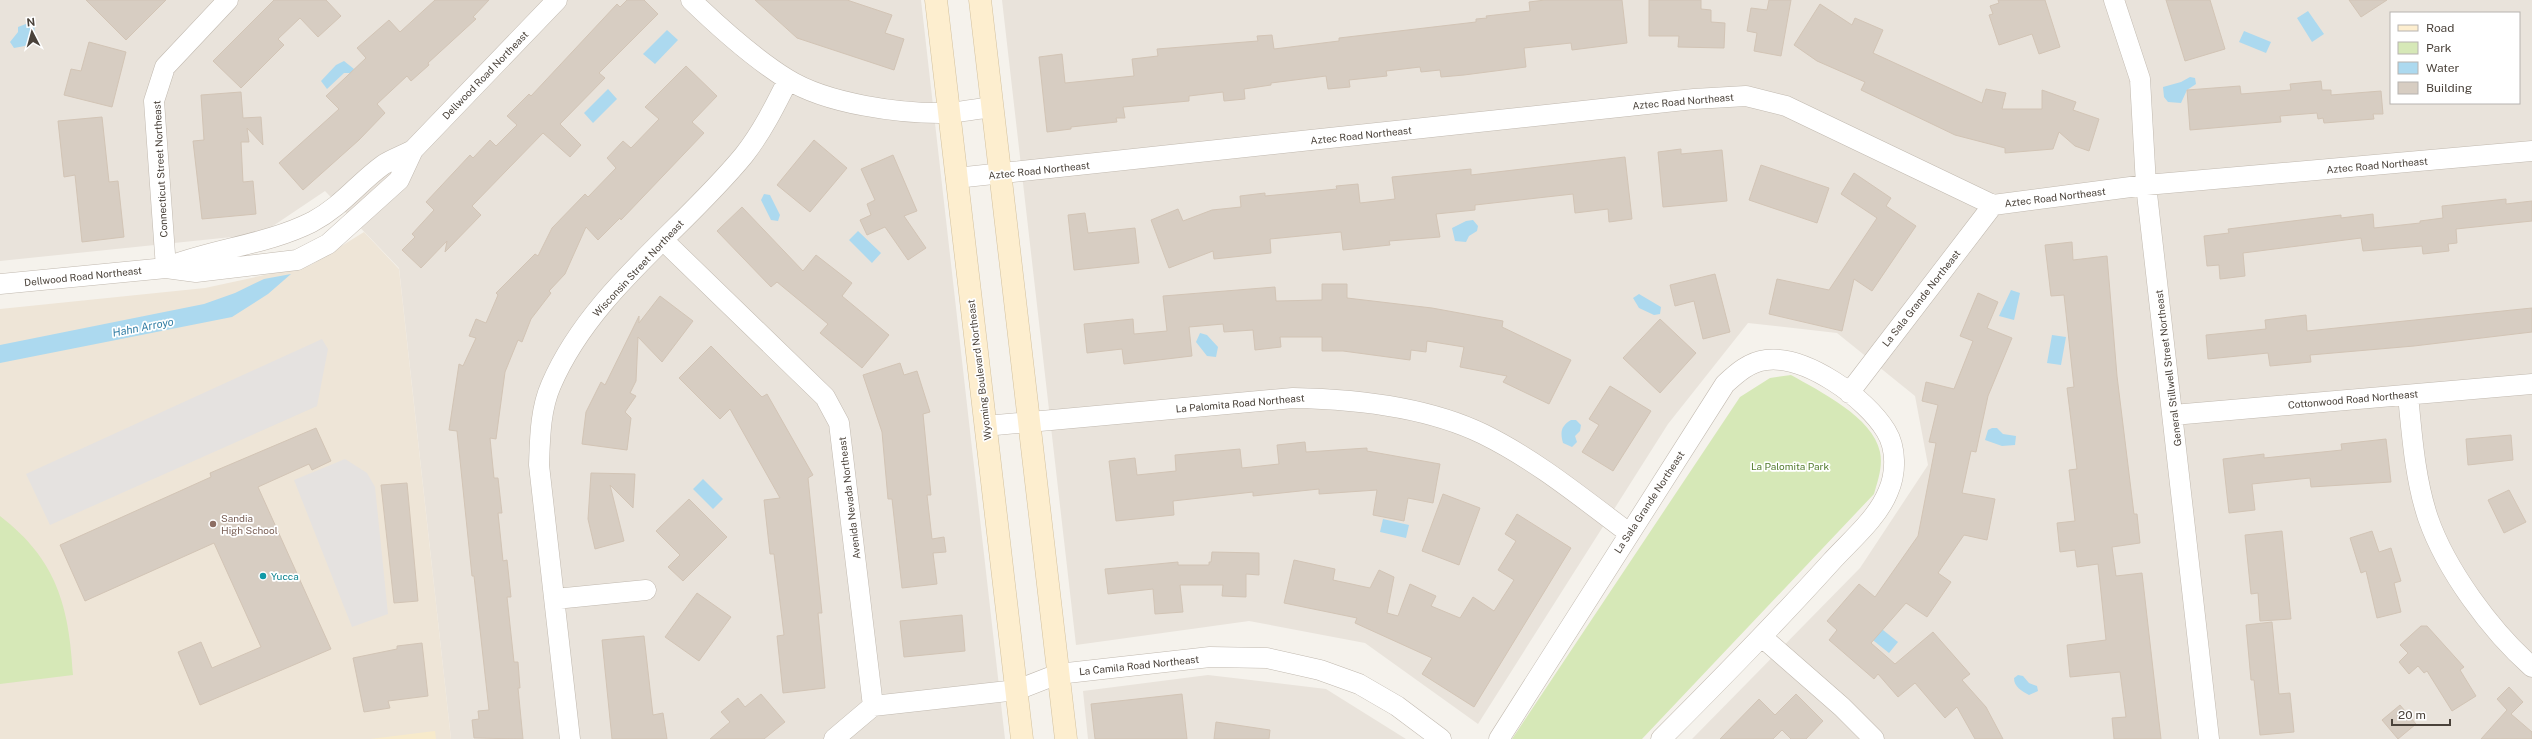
<svg xmlns="http://www.w3.org/2000/svg" width="2532" height="739" font-family="'Public Sans',sans-serif">
<style>
.residential{fill:#e9e3db;fill-rule:evenodd}
.education{fill:#eee5d7}
.green{fill:#d6e8b7}
.sand{fill:#f7eacb}
.parking{fill:#e5e2e0}
.water{fill:#acd9ef}
.building{fill:#d7cdc2;stroke:#d2c4b5}
.lines{fill:none;stroke-linecap:round;stroke-linejoin:round}
.street-casing{stroke:#c1b9af;stroke-width:21}
.secondary-casing{stroke:#d3c19e;stroke-width:23}
.street{stroke:#fff;stroke-width:20}
.secondary{stroke:#fdeecf;stroke-width:22}
.education-dot{fill:#8d6e63;stroke:#fff;stroke-width:1.5}
.culture-dot{fill:#0f9aa8;stroke:#fff;stroke-width:1.5}
.labels{text-anchor:middle;stroke-width:3.5;stroke-linejoin:round;paint-order:stroke}
.street-label{font-size:10px;fill:#4a423a;stroke:#fff}
.park-label{font-size:10px;fill:#527b2e;stroke:#fff}
.education-label{font-size:10px;fill:#785e54;stroke:#fff;text-anchor:start}
.culture-label{font-size:10px;fill:#0d838f;stroke:#fff;text-anchor:start}
.water-label{font-size:11px;font-style:italic;fill:#317da4;stroke:#fff}
</style>
<rect width="100%" height="100%" fill="#f5f2ec"/>
<!-- residential -->
<path class="residential" d="M0,0H921L1005,739H451L399,268L325,191L261,234L0,261Z
M1002,0H2532V739H1692L1860,568L1928,465L1915,396L1837,333L1748,323L1668,424L1478,724L1365,643L1249,621L1076,645ZM2391,13H2519V103H2391Z
M1208,675L1326,689L1406,739H1088L1083,691Z"/>
<!-- education -->
<path class="education" d="M364,232L399,269L451,739H0V309L205,288L311,265Z"/>
<!-- green -->
<path class="green" d="M1791,375C1819,391 1873,417 1880,452C1883,466 1878,480 1874,494L1642,739H1512L1740,397L1770,378Z
M0,516C57,560 69,606 73,675L0,684Z"/>
<!-- sand -->
<path class="sand" d="M435,731L436,739H370Z"/>
<!-- parking -->
<path class="parking" d="M322,339L328,349L317,406L50,525L26,474Z
M345,459L367,473L375,487L388,614L352,627L294,480Z"/>
<!-- water -->
<path class="water" d="M2308,11L2324,34L2312,42L2297,18Z
M31,22L34,24C36,33 33,40 25,46L14,48L10,42L18,32V27Z
M667,30L678,40L655,64L643,54Z
M2244,31L2271,42L2266,53L2239,42Z
M344,61L354,69L351,73H344L327,89L321,81L336,65Z
M2190,77L2195,78L2196,84L2187,90L2181,103L2168,102L2164,97L2163,87L2181,82Z
M608,89L617,99L593,123L584,113Z
M764,194L770,195L780,215L778,221L771,220L761,200Z
M1473,220L1478,226L1477,231L1469,236L1466,242L1455,241L1452,228L1466,221Z
M858,231L881,253L872,263L849,240Z
M291,274L268,294L232,317L0,363V345L204,304L235,293L264,279Z
M2011,290L2020,293L2014,320L1999,316Z
M1639,294L1661,307L1660,314L1654,315L1639,308L1633,298Z
M1200,333L1207,335L1218,347L1216,357L1207,356L1196,342Z
M2052,335L2066,337L2061,365L2047,363Z
M1571,420H1576L1581,425L1580,431L1575,436L1577,442L1572,447L1563,443C1560,432 1561,426 1571,420Z
M1992,428H1997L2003,434L2016,436L2015,445L2002,446L1985,440L1988,430Z
M703,479L723,499L713,509L693,489Z
M1383,519L1409,525L1406,538L1380,532Z
M1878,626L1898,642L1889,653L1869,637Z
M2018,675L2023,676L2029,683L2037,686L2038,691L2029,695C2022,691 2014,687 2014,678Z"/>
<!-- building -->
<path class="building" d="M86,0H166L126,40Z
M274,0H326L341,16L318,37L300,18L278,39L284,45L241,88L213,61Z
M435,0H489L473,17L476,19L428,63L429,65L411,81L407,76L377,104L385,113L359,140L303,190L279,163L339,109L326,96L366,58L357,48L389,20L400,32Z
M627,0H644L658,14L599,73L605,78L560,124L581,145L570,157L543,133L472,206L481,215L445,252L447,241L421,268L402,250L415,237L412,234L434,210L426,202L470,155L473,158L490,140L496,146L517,125L507,116L529,94L531,96L617,4L620,7Z
M755,0H847L892,15L885,33L904,39L894,70L797,38Z
M1545,0H1622L1627,43L1572,50L1571,43L1524,48L1526,67L1464,75L1441,77L1440,70L1421,72L1420,67L1386,71L1387,76L1349,80L1350,87L1328,89L1326,76L1271,83V85L1244,89L1245,99L1224,101L1223,92L1189,96V101L1123,107L1125,118H1116L1117,122L1071,127V129L1047,132L1039,57L1062,54L1065,83L1134,76L1132,59L1158,56L1157,49L1258,41L1257,36L1272,35L1274,49L1339,41V38L1476,22V19L1487,18L1486,16L1530,11L1529,2Z
M1649,0H1701V9L1711,10V22L1725,23L1724,48L1678,47L1679,36H1649Z
M1769,0H1791L1781,56L1754,51L1757,33L1747,31L1751,8L1767,10Z
M1998,0H2045L2060,47L2039,54L2032,34L1999,45L1989,15L1993,14L1990,6L1999,3Z
M2166,0H2210L2225,49L2185,61Z
M2349,0H2387L2361,17Z
M1820,4L1852,25L1855,18L1883,30L1873,53L1982,103L1986,89L2006,93L2002,109H2042V90L2076,102L2073,110L2099,119L2089,151L2075,146L2059,132L2053,149L2005,153V148L1955,135L1861,90L1865,82L1817,61L1794,45Z
M89,42L126,52L112,107L64,95L71,69L81,71Z
M686,66L717,96L692,122L704,133L621,220L620,218L598,240L586,227L565,274L549,291L551,293L531,319L522,342L518,340L505,372L496,439L490,438L494,478H498L502,513H498L503,561L507,560L511,597H507L514,662H518L520,688H518L523,739L474,738L472,720L479,719L478,711L489,710L474,576H472L457,431L449,430L459,364L463,366L476,338L469,336L476,319L486,323L498,295L496,293L535,254L538,256L552,228L585,194L588,197L616,168L607,158L623,141L631,148L659,119L645,107Z
M2321,81L2322,90H2331V95L2381,91L2383,114H2373L2374,119L2324,123L2323,118L2318,119L2317,113L2280,116L2281,122L2190,130L2187,90L2240,86L2241,94L2291,90L2290,84Z
M241,92L243,118L261,117L263,145L247,128L249,142H241L243,182L253,181L256,214L202,219L193,141L204,140L201,95Z
M102,117L109,182L118,181L124,237L82,242L75,175L64,177L58,121Z
M814,140L847,168L810,212L777,185Z
M1681,149V154L1722,150L1727,201L1663,207L1658,152Z
M893,155L917,211L904,216L926,248L908,260L885,227L867,235L860,220L871,215L867,204L875,200L861,169Z
M1625,157L1632,219L1609,222L1608,209L1575,213L1573,194L1475,205V210L1436,214L1440,237L1389,241L1390,245L1343,250L1341,232L1270,239L1271,253L1214,259L1213,251L1169,268L1151,220L1178,209L1183,221L1212,210L1241,207L1240,196L1265,193V196L1337,189L1336,186L1358,184L1360,203L1395,199L1392,177L1471,169V175Z
M1761,165L1829,188L1817,223L1749,200Z
M1854,173L1891,198L1886,206L1916,226L1872,291L1854,279L1842,331L1769,314L1777,279L1829,290L1877,218L1841,194Z
M2506,199V204L2532,201V221L2456,229L2457,243L2448,244L2449,251L2423,254L2422,246L2363,251L2361,238L2243,253L2245,276L2220,279L2219,265L2207,266L2204,236L2229,233L2228,229L2341,215V218L2373,214L2374,228L2420,223V221L2443,218L2442,206Z
M742,207L803,271L816,255L852,283L842,296L889,335L862,368L820,333L828,324L777,282L771,287L717,231Z
M1085,213L1088,233L1135,228L1139,263L1074,270L1068,215Z
M2072,242L2073,260L2107,256L2117,376L2134,514H2137L2140,543L2112,547L2116,576L2142,573L2161,739H2114L2112,718L2126,717L2120,672L2070,677L2067,645L2106,640L2098,564L2077,567L2075,550L2060,552L2057,523L2075,521L2069,470L2077,469L2067,388L2074,387L2064,295L2051,296L2045,245Z
M1715,274L1730,332L1703,339L1694,301L1675,306L1670,285Z
M1322,284H1347V298L1432,308L1503,321L1502,327L1571,360L1549,404L1503,382L1507,376L1460,367L1464,347L1427,341L1426,352L1411,350L1410,360L1343,351H1322V337H1280L1281,347L1255,350L1253,330L1224,332L1223,324L1189,327L1192,356L1124,364L1122,349L1087,353L1084,324L1133,319L1134,334L1167,331L1163,296L1275,287L1276,301L1322,300Z
M1978,293L1998,302L1987,328L2012,338L1988,396L1976,452L1971,451L1962,493L1995,499L1987,540L1964,535L1938,573L1951,582L1927,617L1906,603L1871,643L1895,664L1933,632L1970,674L1962,680L1986,707L2003,739H1975L1957,707L1945,718L1915,683L1898,697L1878,674L1874,679L1829,640L1837,630L1827,621L1859,584L1875,597L1918,536L1936,443L1929,442L1938,405L1922,401L1926,382L1954,389L1973,341L1960,336Z
M660,296L693,321L662,362L638,337L636,381L630,393L636,396L625,412L631,418L627,450L582,444L586,412L601,382L605,385L639,316V323Z
M2532,308V332L2414,346L2310,355L2311,362L2270,366L2268,353L2208,359L2206,335L2266,329L2265,320L2306,315L2307,331Z
M1660,319L1696,353L1660,393L1623,358Z
M711,346L762,397L767,394L813,475L808,478L822,613H818L825,688L783,693L777,636L784,635L774,554H770L764,500L780,498L730,409L720,419L679,378Z
M900,363L904,375L917,371L930,412L923,414L931,495H927L932,539L944,537L946,552L933,553L937,584L902,588L892,499H888L882,432L863,375Z
M1610,386L1651,411L1613,471L1582,452L1599,425L1589,419Z
M316,428L331,461L312,470L309,464L258,487L331,649L200,705L178,652L201,642L212,668L261,647L214,543L85,601L60,545L211,477L210,473Z
M2511,435L2513,460L2468,465L2466,439Z
M2386,439L2391,482L2311,487L2310,478L2252,484L2255,510L2229,513L2223,459L2264,454V458L2342,450L2341,444Z
M1305,442L1306,452L1367,448V451L1440,464L1433,503L1408,498L1404,521L1373,515L1377,490L1319,494V489L1253,496V492L1173,501L1174,515L1116,521L1109,461L1135,458L1137,475L1176,471L1175,455L1240,449L1242,468L1279,464L1277,445Z
M591,473L635,474L633,508L610,485L624,541L595,549L588,519Z
M407,483L418,601L394,603L381,485Z
M2509,490L2526,522L2504,533L2488,500Z
M1443,494L1480,508L1459,565L1422,551Z
M689,499L727,537L683,581L668,567L680,555L656,531Z
M1517,514L1571,548L1474,707L1422,674L1432,658L1355,623L1357,618L1284,603L1294,560L1335,569L1333,580L1370,588L1379,570L1394,577L1387,613L1398,616L1410,584L1436,596L1431,606L1460,618L1473,597L1494,611L1514,580L1498,570L1516,541L1505,534Z
M2282,531L2291,619L2260,621L2258,593L2251,594L2245,535Z
M2372,531L2379,552L2391,548L2401,581L2394,583L2401,612L2377,618L2366,571L2361,573L2350,538Z
M1212,552L1259,553V575L1246,574V597L1222,596L1223,585H1180L1183,612L1155,614L1153,589L1108,594L1105,569L1178,562V565H1209V562H1211Z
M697,593L731,617L699,661L665,637Z
M962,615L965,651L904,657L900,621Z
M2272,622L2279,694L2290,693L2294,732L2260,735L2254,680H2251L2246,625Z
M2421,626H2427L2464,667L2460,670L2476,696L2452,711L2427,671L2424,673L2418,666L2409,674L2399,662L2408,653L2400,645Z
M644,636L653,715L663,713L667,739H612L602,640Z
M422,643L428,696L388,701L390,708L364,712L353,658L397,649V646Z
M2509,687L2523,702L2511,714L2532,732V739H2481L2507,710L2497,699Z
M761,694L785,722L764,739H710L730,722L721,712L738,698L745,707Z
M1182,694L1187,739H1095L1091,704Z
M1796,694L1823,721L1806,739H1791L1782,730L1773,739H1720L1759,699L1775,715Z
M2400,705L2416,724L2398,739L2382,720Z
M1216,722L1270,730L1269,739H1214Z"/>
<g class="lines">
<!-- street casing -->
<g class="street-casing">
<path id="street" d="M691,0C721,29 752,57 787,79C827,104 901,114 947,113C962,112 977,109 992,107
M2114,0L2140,79L2146,185L2209,739
M956,178L1694,99L1746,96L1786,106L1993,205L2146,185L2532,151
M664,241L825,397L839,423L873,706
M167,267C215,248 266,245 312,222C342,206 358,183 383,165C392,159 404,155 413,150
M166,268L154,101L165,67L228,0
M0,284L166,268L196,272L297,260L328,244L399,180L413,150L557,0
M1849,393L1993,205
M2408,395C2412,436 2415,479 2428,518C2446,570 2491,631 2532,667
M2173,415L2532,384
M985,426L1293,398C1353,399 1427,407 1483,434C1536,460 1582,498 1629,533
M555,599L646,590
M1762,637L1842,707L1874,739
M570,739L539,465C540,439 540,410 551,385C591,292 681,232 744,155C762,132 775,106 788,80
M834,739L873,706L1017,690L1058,674L1210,657L1267,658L1320,670L1359,684L1397,706L1441,739
M1499,739L1725,384C1737,373 1749,362 1766,360C1806,355 1866,398 1886,431C1897,449 1896,474 1888,492C1877,519 1850,541 1831,562C1776,623 1719,681 1661,739"/>
</g>
<!-- secondary casing -->
<g class="secondary-casing">
<path id="secondary" d="M936,0L1022,739
M980,0L1066,739"/>
</g>
<!-- street -->
<use href="#street" class="street"/>
<!-- secondary -->
<use href="#secondary" class="secondary"/>
</g>
<!-- markers -->
<circle class="education-dot" cx="213" cy="524" r="4"/>
<circle class="culture-dot" cx="263" cy="576" r="4"/>
<g class="labels">
<!-- street labels -->
<g class="street-label">
<text transform="translate(485 75) rotate(-46)" y="4">Dellwood Road Northeast</text>
<text transform="translate(1683 101) rotate(-5)" y="4">Aztec Road Northeast</text>
<text transform="translate(1361 135) rotate(-6)" y="4">Aztec Road Northeast</text>
<text transform="translate(2377 165) rotate(-5)" y="4">Aztec Road Northeast</text>
<text transform="translate(160 169) rotate(-93)" y="4">Connecticut Street Northeast</text>
<text transform="translate(1039 170) rotate(-6)" y="4">Aztec Road Northeast</text>
<text transform="translate(2055 197) rotate(-7)" y="4">Aztec Road Northeast</text>
<text transform="translate(638 268) rotate(-47)" y="4">Wisconsin Street Northeast</text>
<text transform="translate(83 276) rotate(-6)" y="4">Dellwood Road Northeast</text>
<text transform="translate(1921 298) rotate(-52)" y="4">La Sala Grande Northeast</text>
<text transform="translate(2168 368) rotate(-97)" y="4">General Stillwell Street Northeast</text>
<text transform="translate(979 370) rotate(-97)" y="4">Wyoming Boulevard Northeast</text>
<text transform="translate(2353 399) rotate(-5)" y="4">Cottonwood Road Northeast</text>
<text transform="translate(1240 403) rotate(-5)" y="4">La Palomita Road Northeast</text>
<text transform="translate(849 498) rotate(-97)" y="4">Avenida Nevada Northeast</text>
<text transform="translate(1649 502) rotate(-57)" y="4">La Sala Grande Northeast</text>
<text transform="translate(1139 665) rotate(-6)" y="4">La Camila Road Northeast</text>
</g>
<!-- park labels -->
<g class="park-label">
<text x="1790" y="470">La Palomita Park</text>
</g>
<!-- education labels -->
<g class="education-label">
<text x="221" y="522">Sandia<tspan x="221" dy="12">High School</tspan></text>
</g>
<!-- culture labels -->
<g class="culture-label">
<text x="271" y="580">Yucca</text>
</g>
<!-- water labels -->
<g class="water-label">
<text transform="translate(143 327) rotate(-11)" y="4">Hahn Arroyo</text>
</g>
</g>
<!-- legend -->
<rect x="2390" y="12" width="130" height="92" fill="#ffffff" stroke="#b7b3b0"/>
<rect x="2398" y="25" width="20" height="6" fill="#fdeecf" stroke="#b7b3b0"/>
<text x="2426" y="32" font-size="12" fill="#4a423a">Road</text>
<rect x="2398" y="42" width="20" height="12" fill="#d6e8b7" stroke="#b7b3b0"/>
<text x="2426" y="52" font-size="12" fill="#4a423a">Park</text>
<rect x="2398" y="62" width="20" height="12" fill="#acd9ef" stroke="#b7b3b0"/>
<text x="2426" y="72" font-size="12" fill="#4a423a">Water</text>
<rect x="2398" y="82" width="20" height="12" fill="#d7cdc2" stroke="#b7b3b0"/>
<text x="2426" y="92" font-size="12" fill="#4a423a">Building</text>
<!-- north arrow -->
<g transform="translate(32 32) rotate(354)" stroke="#ffffff" stroke-width="3" paint-order="stroke">
<path d="M0-3L7 15L0 10L-7 15Z" fill="#4a423a"/>
<text y="-6" font-size="11" font-weight="bold" text-anchor="middle" fill="#4a423a">N</text>
</g>
<!-- scale -->
<path d="M2392 719v6h58v-6" fill="none" stroke="#4a423a" stroke-width="2"/>
<text x="2398" y="719" font-size="12" fill="#4a423a" stroke="#ffffff" stroke-width="3" paint-order="stroke">20 m</text>
</svg>
